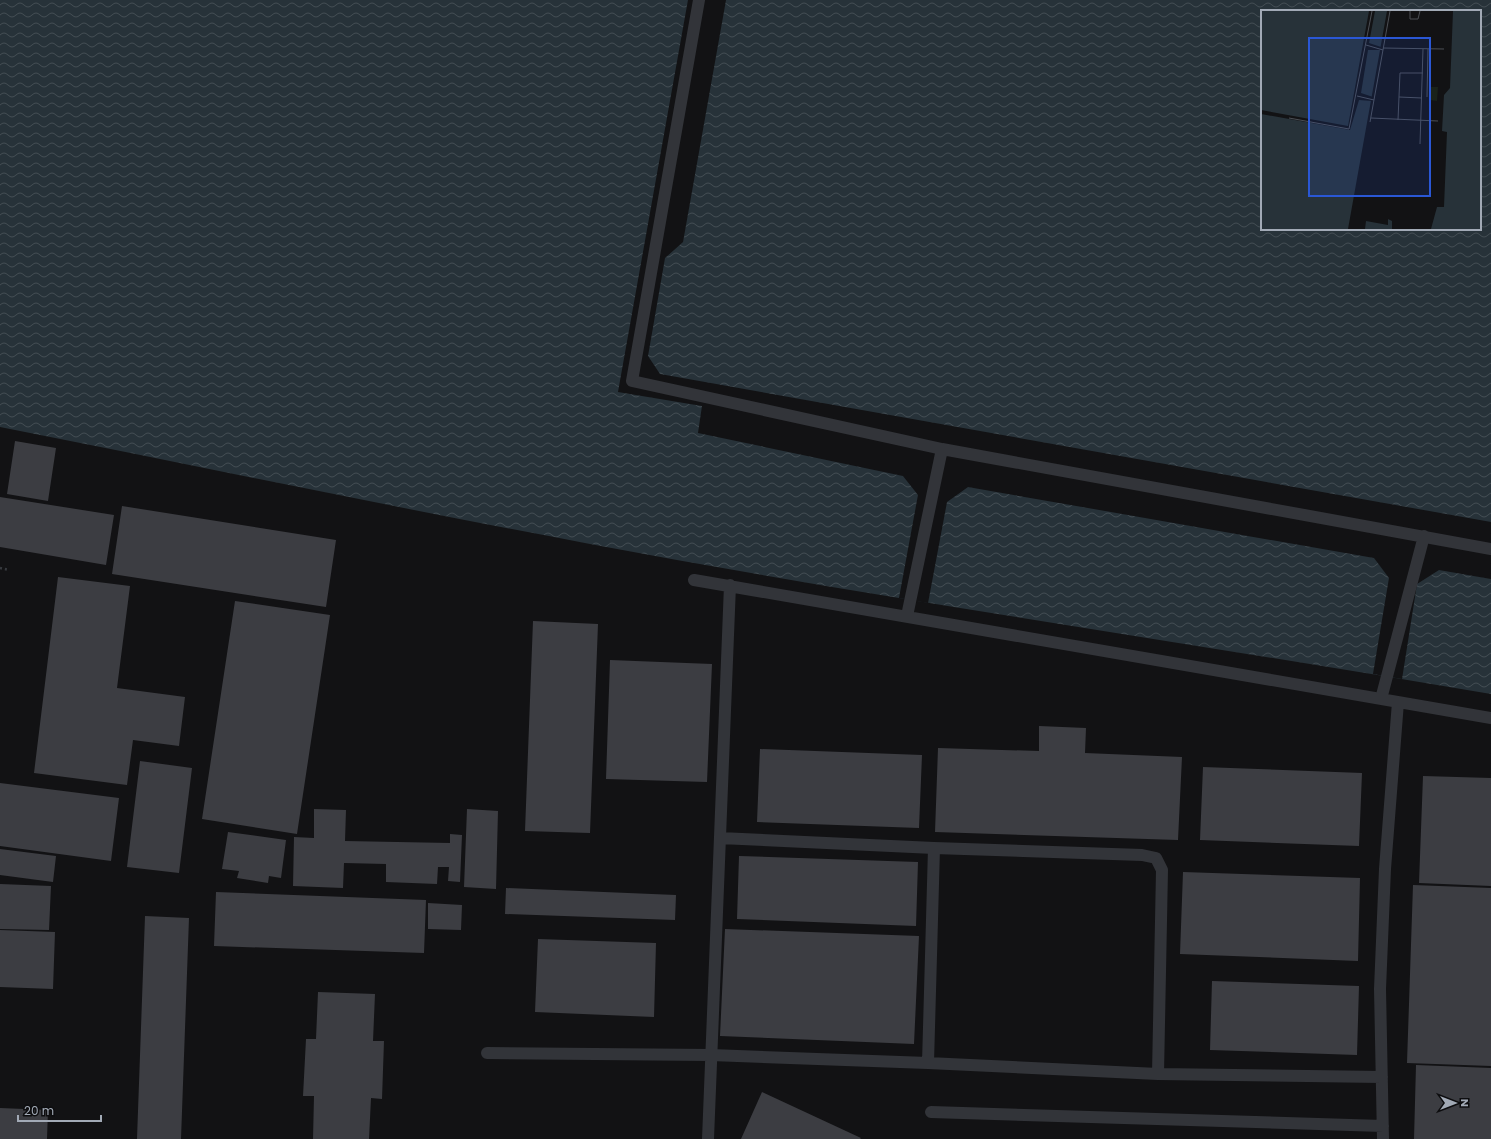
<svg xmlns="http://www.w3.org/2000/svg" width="1491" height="1139" font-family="Poppins,sans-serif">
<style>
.water{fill:url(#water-waves);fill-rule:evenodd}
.pier{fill:#121214}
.building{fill:#3c3d42}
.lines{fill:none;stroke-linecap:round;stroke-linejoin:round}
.path{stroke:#383b40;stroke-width:2.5;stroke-dasharray:2 3;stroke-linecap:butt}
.lane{stroke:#323439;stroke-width:12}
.inset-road{fill:none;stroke:#4c4f55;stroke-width:1}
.view{fill:#2a57d5;fill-opacity:0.15;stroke:#2a57d5;stroke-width:2}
.inset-edge{fill:none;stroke:#a2aab6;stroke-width:2}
</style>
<defs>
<pattern id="water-waves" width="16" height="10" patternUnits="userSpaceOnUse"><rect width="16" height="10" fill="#273239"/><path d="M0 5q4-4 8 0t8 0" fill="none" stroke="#434d53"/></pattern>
</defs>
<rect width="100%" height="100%" fill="#121214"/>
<!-- water -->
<path class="water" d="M0,0H1491V694C1191,643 889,600 590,544C393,507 197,466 0,427ZM1262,11H1480V229H1262Z"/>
<!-- pier -->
<path class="pier" d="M688,0H726L683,242L665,258L648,356L660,374L1491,522V579L1439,570L1417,584L1402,679L1373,674L1389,578L1374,558L968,487L947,502L928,603L899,598L918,495L903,476L698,433L702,406L618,392Z"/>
<!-- building -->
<path class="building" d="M15,441L56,448L48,501L7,494Z
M0,497L114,515L106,565L0,547Z
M122,506L336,540L326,607L112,574Z
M58,577L130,586L117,688L185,697L179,746L133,740L127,785L34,773Z
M235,601L330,615L297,834L202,819Z
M533,621L598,624L590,833L525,831Z
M610,660L712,664L707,782L606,779Z
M1039,726L1086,728L1085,753L1182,757L1178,840L935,832L938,748L1039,751Z
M760,749L922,755L919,828L757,822Z
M140,761L192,768L179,873L127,867Z
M1203,767L1362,773L1359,846L1200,840Z
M1423,776L1491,778V886L1419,883Z
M0,783L119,798L111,861L0,846Z
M314,809L346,810L345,841L450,843V834L462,835L460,882L448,881L449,867H438L437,884L386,882V864L344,863L343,888L293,886L294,837L314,838Z
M467,809L498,811L496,889L464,887Z
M228,832L286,840L281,878L269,876L268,883L237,878L239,871L222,869Z
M0,849L56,856L53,882L0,875Z
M739,856L918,862L916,926L737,919Z
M1183,872L1360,878L1358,961L1180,954Z
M0,884L51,886L49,930L0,929Z
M1413,885L1491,888V1066L1407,1063Z
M506,888L676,895L675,920L505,914Z
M216,892L426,900L424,953L214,946Z
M428,903L462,905L461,930L428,929Z
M145,916L189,918L181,1139H137Z
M725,929L919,936L914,1044L720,1036Z
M0,930L55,932L53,989L0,987Z
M538,939L656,943L654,1017L535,1012Z
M1212,981L1359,986L1357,1055L1210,1050Z
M318,992L375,994L373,1041H384L382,1099L371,1098L369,1139H313L314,1096H303L306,1039H316Z
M1416,1065L1491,1068V1139H1414Z
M762,1092L861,1138L860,1139H741Z
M0,1108L48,1110L47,1139H0Z"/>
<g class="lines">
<!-- path -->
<path class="path" d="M0,568L9,570"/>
<!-- lane -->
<path class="lane" d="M699,0L632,381L942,449L1491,549
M694,580L1491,718
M907,616L942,449
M1381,699L1424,536
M720,838L934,848L1142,855L1156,858L1162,870L1158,1074
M487,1053L711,1055L928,1063L1158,1074L1382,1077
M928,1063L934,848
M931,1112L1383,1126
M708,1139L730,585
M1383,1139L1380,989L1385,869L1398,702"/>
</g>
<!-- overview -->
<g transform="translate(1261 10)">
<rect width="220" height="220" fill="#121214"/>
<path d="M169,77H177L176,91L169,90Z" fill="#1a221a"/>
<path d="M0,1H126L87,219H0ZM192,1H220V219H170L176,197H183L186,122L181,121L183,85L189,78ZM127,209L131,211V219H104L105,211L127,215Z" fill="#273239"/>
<path d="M108,1H114L108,33L120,37L119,40H107L100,83L112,87L111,91L98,90L89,120L0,104V100L87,116Z" fill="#121214"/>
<path class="inset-road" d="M149,1V9H157L159,1M105,35L122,40M122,38L183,39M96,86L113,90M138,87L161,88M166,87L167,39M28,108L88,119L111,1M110,108L177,111M137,110L139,63H162M109,112L129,1M159,134L162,39"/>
<path class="view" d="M48,28H169V186H48Z"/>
<rect width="220" height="220" class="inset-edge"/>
</g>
<!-- north arrow -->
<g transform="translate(1455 1103) rotate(90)" stroke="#0d0d0f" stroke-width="3" paint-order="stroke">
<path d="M0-3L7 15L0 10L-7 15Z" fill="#a2aab6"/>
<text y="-6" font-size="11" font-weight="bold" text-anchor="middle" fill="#a2aab6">N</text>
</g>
<!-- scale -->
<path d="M18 1115v6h83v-6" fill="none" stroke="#a2aab6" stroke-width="2"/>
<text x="24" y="1115" font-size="12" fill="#a2aab6" stroke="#0d0d0f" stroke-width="3" paint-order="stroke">20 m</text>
</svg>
